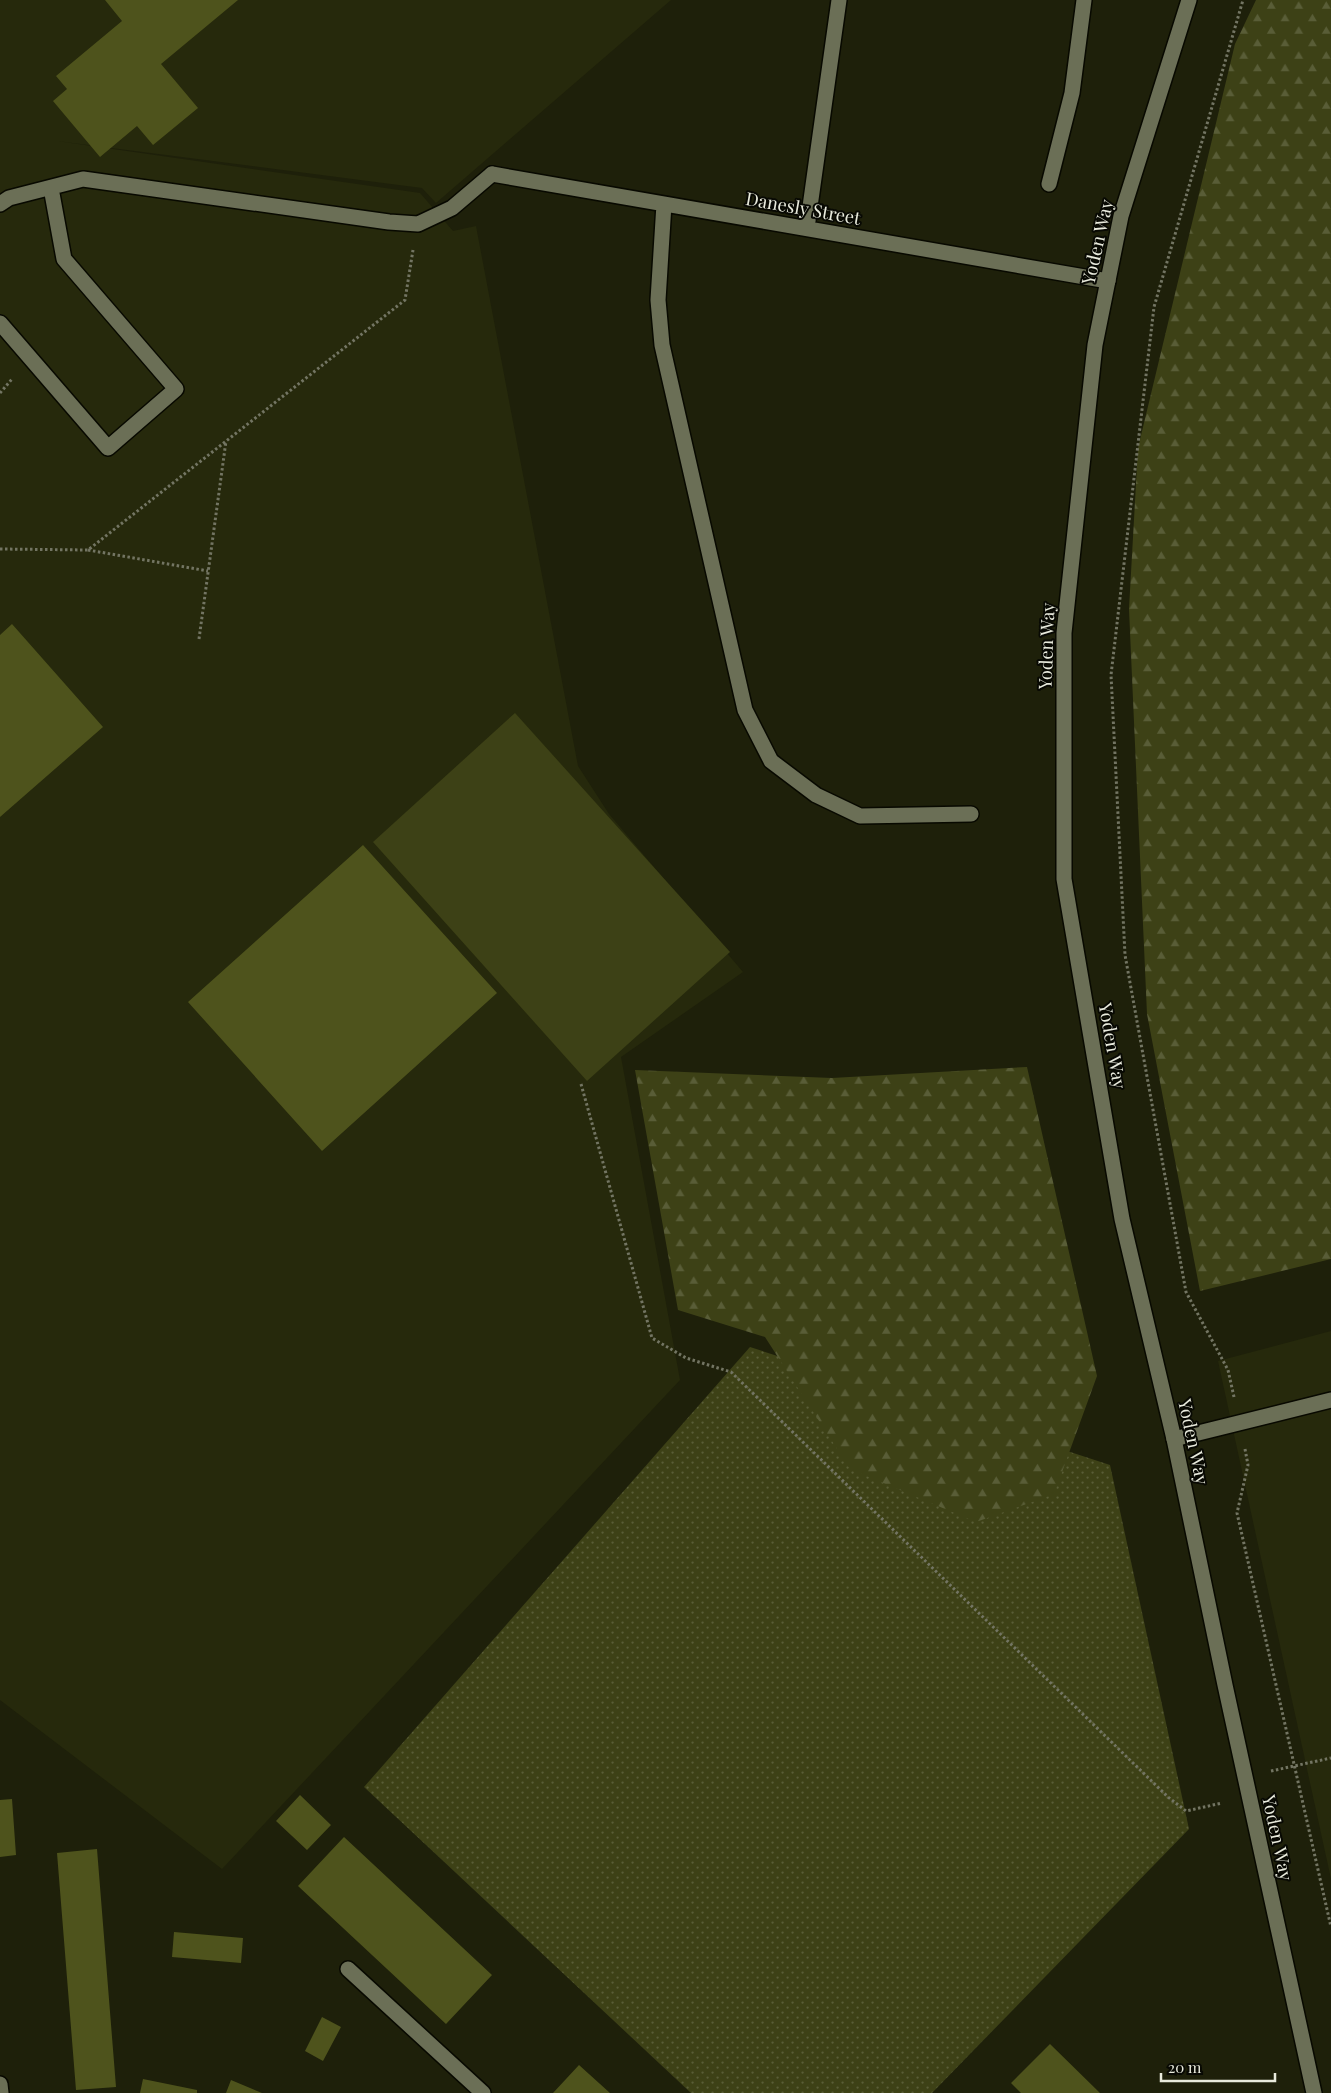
<svg xmlns="http://www.w3.org/2000/svg" width="1331" height="2093" font-family="'Playfair Display',serif">
<style>
.built{fill:#26290c}
.grass{fill:url(#grass-dots)}
.forest{fill:url(#forest-firs)}
.pitch{fill:#3d4116}
.building{fill:#4e531c}
.lines{fill:none;stroke-linecap:round;stroke-linejoin:round}
.service-casing{stroke:#080900;stroke-width:18}
.minor-casing{stroke:#080900;stroke-width:18}
.secondary-casing{stroke:#080900;stroke-width:18}
.path{stroke:#737563;stroke-width:3;stroke-dasharray:2.5 2.5;stroke-linecap:butt}
.service{stroke:#6b6f56;stroke-width:15}
.minor{stroke:#6b6f56;stroke-width:15}
.secondary{stroke:#6b6f56;stroke-width:15}
.labels{text-anchor:middle;stroke-width:4;stroke-linejoin:round;paint-order:stroke}
.street-label{font-size:18px;fill:#e9ebdd;stroke:#080903}
</style>
<defs>
<pattern id="grass-dots" width="8" height="8" patternUnits="userSpaceOnUse" patternTransform="scale(1.25)"><rect width="8" height="8" fill="#3d4116"/><path d="M2 2h.1M6 6h.1" fill="none" stroke="#595d37" stroke-width="1.8" stroke-linecap="round"/></pattern>
<pattern id="forest-firs" width="22" height="20" patternUnits="userSpaceOnUse" patternTransform="scale(1.25)"><rect width="22" height="20" fill="#3d4116"/><path d="M5 1l3.5 6h-7zM16 11l3.5 6h-7z" fill="#595d37"/></pattern>
</defs>
<rect width="100%" height="100%" fill="#1e200a"/>
<!-- built -->
<path class="built" d="M0,0H671L436,203L422,188L57,141L420,193L453,231L476,226L578,766L609,814L743,972L621,1057L680,1380L222,1869L0,1700Z
M1331,1331V1879L1218,1361Z"/>
<!-- grass -->
<path class="grass" d="M750,1347L1110,1465L1189,1829L932,2093H691L364,1787Z"/>
<!-- forest -->
<path class="forest" d="M1256,0H1331V1259L1200,1291L1147,1014L1129,609L1138,448L1235,44Z
M1027,1067L1097,1376L1054,1494L976,1522L850,1469L765,1337L678,1310L635,1070L832,1078Z"/>
<!-- pitch -->
<path class="pitch" d="M515,713L730,952L587,1081L373,842Z"/>
<!-- building -->
<path class="building" d="M105,0H238L161,64L198,108L153,145L137,126L100,157L53,101L67,89L56,76L122,21Z
M12,624L103,727L0,817V635Z
M363,845L497,993L322,1151L188,1002Z
M300,1795L331,1825L307,1850L276,1821Z
M12,1799L16,1855L0,1857V1800Z
M344,1837L492,1975L446,2024L298,1886Z
M97,1849L116,2087L76,2090L57,1853Z
M174,1932L243,1938L241,1963L172,1957Z
M322,2017L341,2027L323,2061L305,2051Z
M1050,2044L1100,2093H1021L1011,2083Z
M579,2065L610,2093H553Z
M143,2079L197,2090V2093H140Z
M231,2080L262,2093H226Z"/>
<g class="lines">
<!-- service casing -->
<g class="service-casing">
<path id="service" d="M0,204L9,198L83,179L389,222L418,224L452,208L492,174
M0,323L108,448L176,389L64,259L51,188
M1174,1439L1331,1400
M348,1969L483,2093"/>
</g>
<!-- minor casing -->
<g class="minor-casing">
<path id="minor" d="M492,174L1108,281
M1049,184L1072,93L1084,0
M664,204L658,300L662,345L745,710L771,761L816,795L860,816L971,814
M807,228L839,0
M0,2084L1,2093"/>
</g>
<!-- secondary casing -->
<g class="secondary-casing">
<path id="secondary" d="M1189,0L1121,216L1095,345L1064,633V879L1122,1219L1174,1439L1225,1685L1314,2093"/>
</g>
<!-- path -->
<path class="path" d="M0,393L12,379
M0,549L88,550L405,300L413,250
M88,550L208,571
M199,639L226,441
M581,1084L652,1338L686,1358L731,1372L1168,1797L1186,1811L1222,1803
M1234,1397L1228,1370L1186,1292L1125,955L1111,675L1154,307L1243,0
M1245,1449L1248,1465L1237,1513L1331,1927
M1271,1771L1331,1758"/>
<!-- service -->
<use href="#service" class="service"/>
<!-- minor -->
<use href="#minor" class="minor"/>
<!-- secondary -->
<use href="#secondary" class="secondary"/>
</g>
<g class="labels">
<!-- street labels -->
<g class="street-label">
<text transform="translate(803 209) rotate(10)" y="6">Danesly Street</text>
<text transform="translate(1098 242) rotate(-77)" y="6">Yoden Way</text>
<text transform="translate(1047 646) rotate(-88)" y="6">Yoden Way</text>
<text transform="translate(1112 1046) rotate(80)" y="6">Yoden Way</text>
<text transform="translate(1193 1442) rotate(78)" y="6">Yoden Way</text>
<text transform="translate(1277 1838) rotate(78)" y="6">Yoden Way</text>
</g>
</g>
<!-- scale -->
<path d="M1161 2073v8h114v-8" fill="none" stroke="#e9ebdd" stroke-width="2.5"/>
<text x="1168" y="2073" font-size="15" fill="#e9ebdd" stroke="#080903" stroke-width="4" paint-order="stroke">20 m</text>
</svg>
